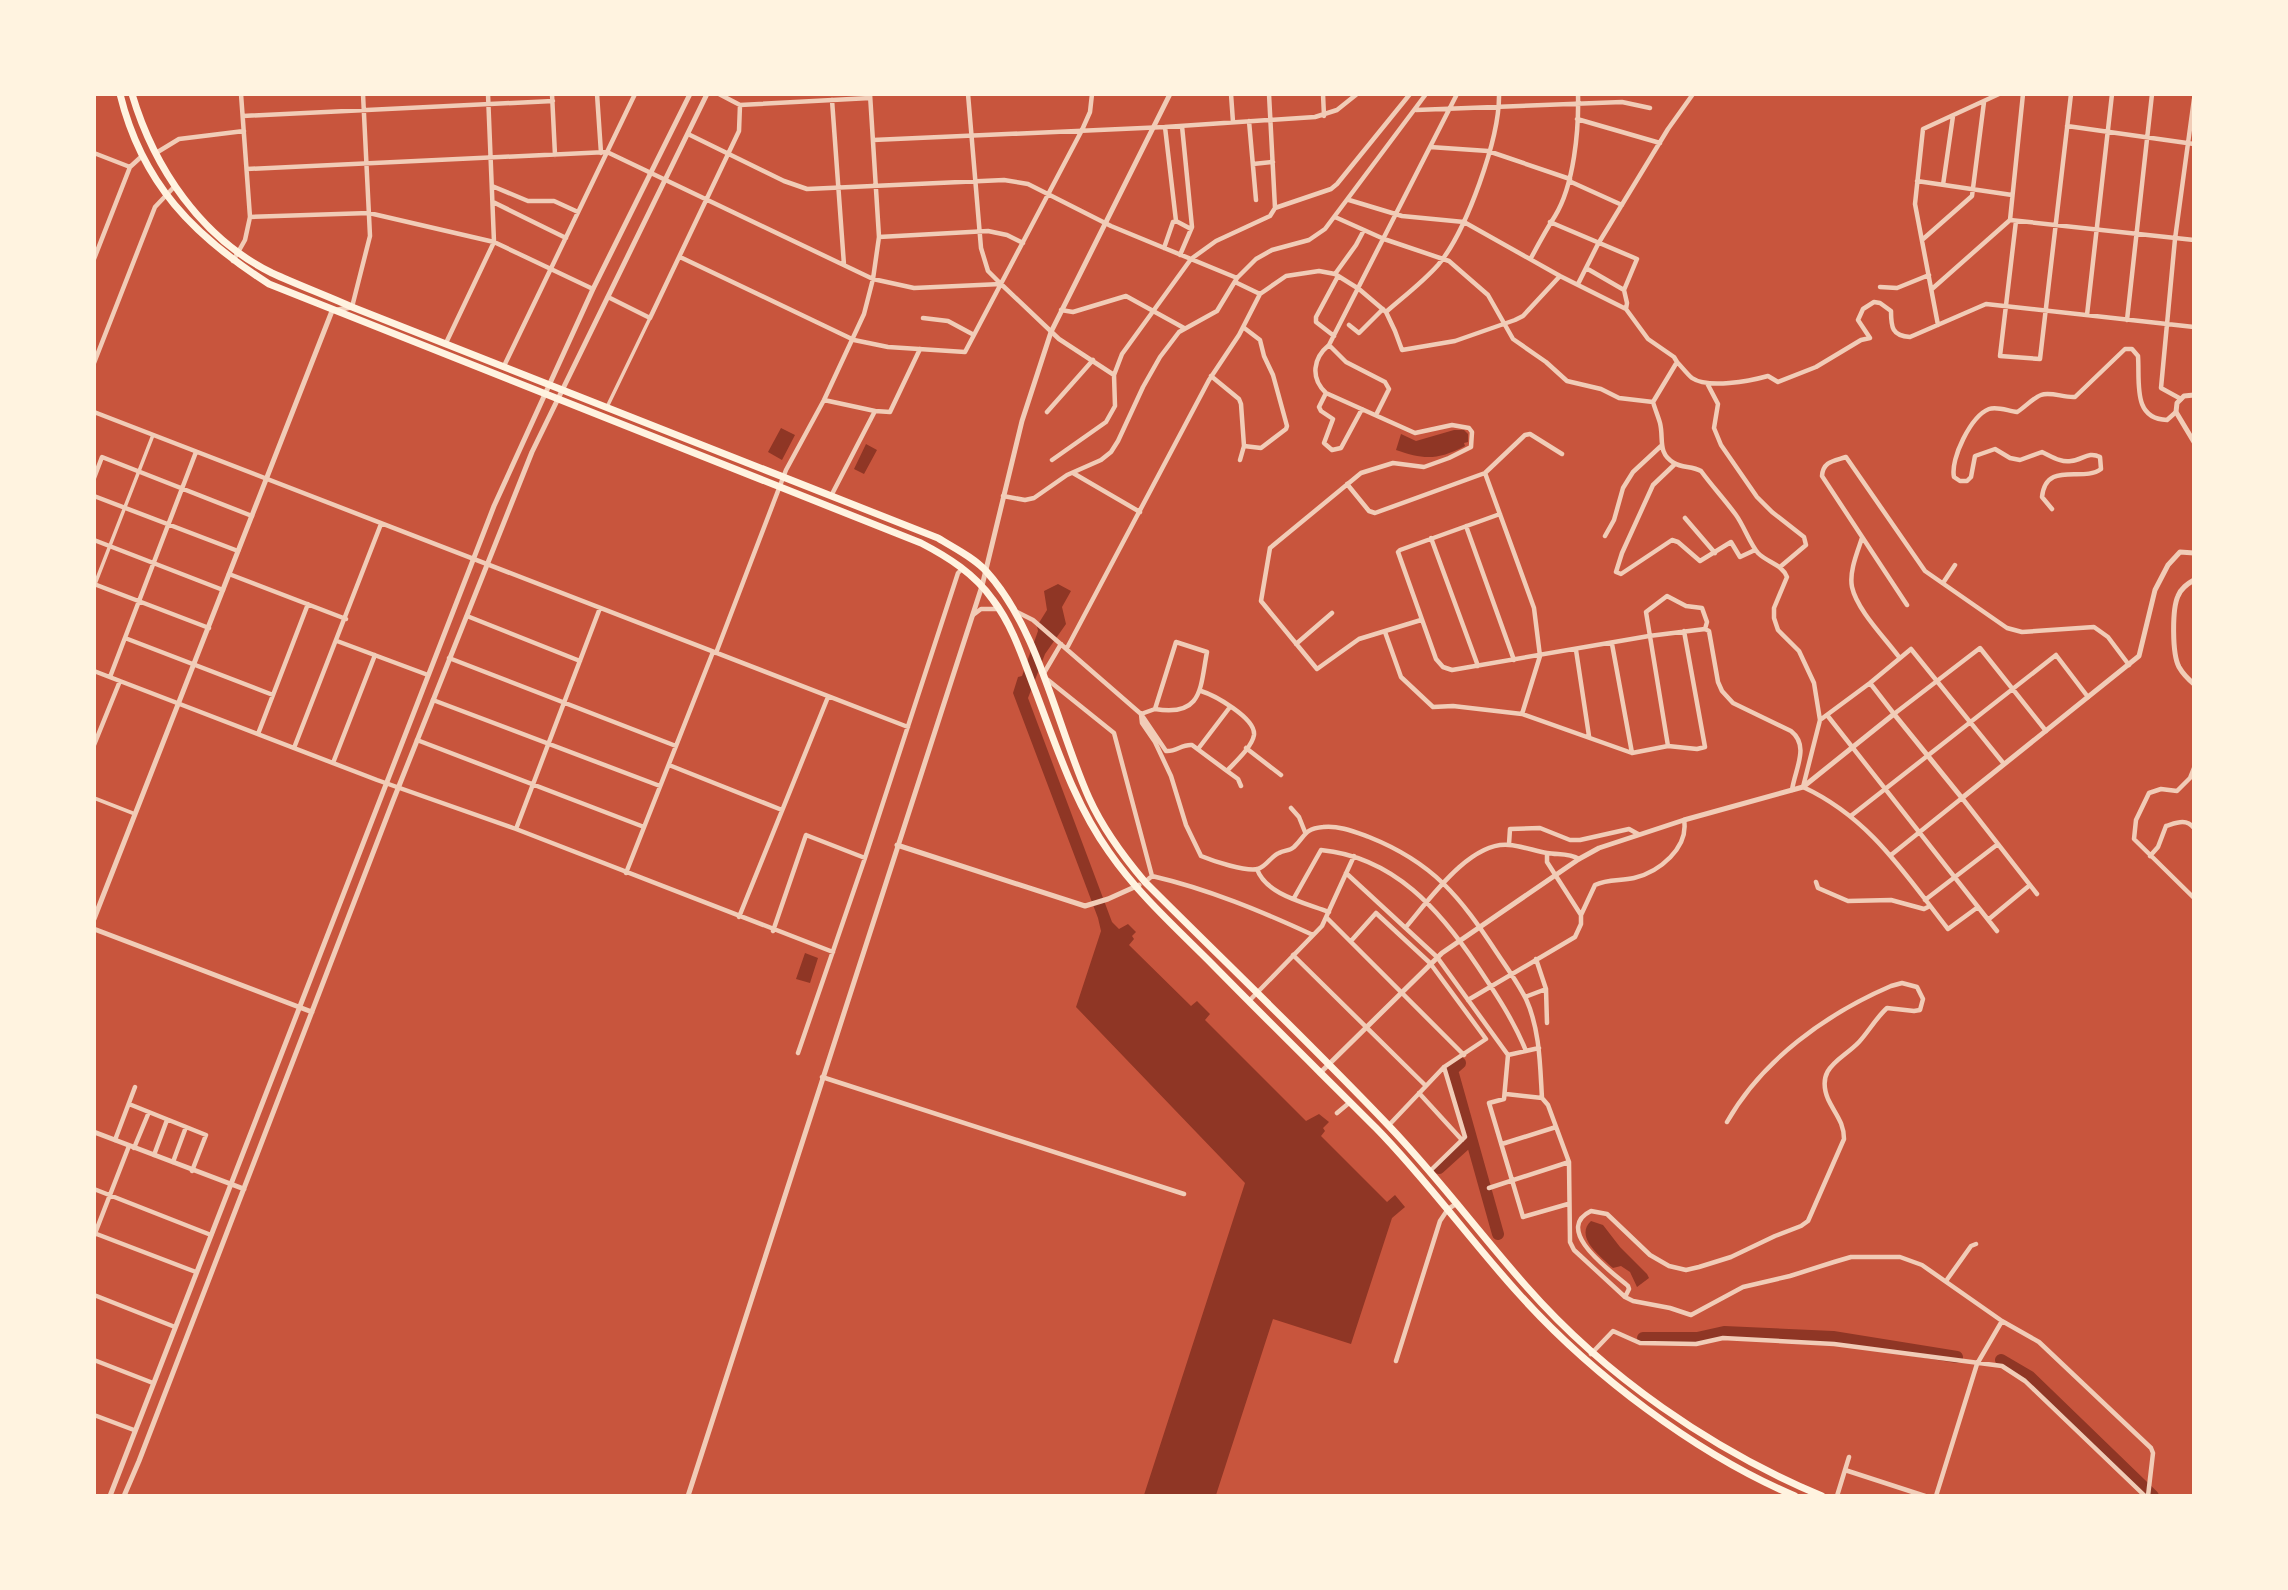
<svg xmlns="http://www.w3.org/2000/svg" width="2288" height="1590" font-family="'Fira Sans Condensed',sans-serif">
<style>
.water{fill:#8f3625}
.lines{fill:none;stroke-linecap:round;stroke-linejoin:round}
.river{stroke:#8f3625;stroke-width:12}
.pedestrian{stroke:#f1ccb7;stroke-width:3.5}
.minor{stroke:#f1ccb7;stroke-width:4.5}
.tertiary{stroke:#f1ccb7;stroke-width:5}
.primary{stroke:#fff3e0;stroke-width:7}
</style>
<rect width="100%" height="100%" fill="#c8553d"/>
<!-- water -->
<path class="water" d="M781,428L795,435L782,460L768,452Z
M1454,430H1464L1468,434V442L1464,443L1465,446C1438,460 1424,460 1396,450L1401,434L1416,441Z
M866,444L877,450L864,474L854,469Z
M1058,584L1071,591L1062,607L1066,624L1045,654L1028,698L1112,922L1119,929L1128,924L1136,932L1132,936L1134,939L1129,945L1191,1006L1197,1001L1210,1014L1205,1020L1306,1121L1319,1114L1329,1122L1323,1128L1325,1131L1321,1136L1387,1202L1395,1195L1405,1207L1392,1218L1351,1344L1273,1319L1216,1495H1144L1245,1183L1076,1007L1101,931L1098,918L1013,693L1018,677L1022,676L1038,631L1037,626L1047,610L1044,591Z
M805,953L818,958L810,983L796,979Z
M1591,1221L1603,1225L1620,1247L1647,1274L1649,1278L1637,1287L1630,1272L1621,1266L1613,1268C1601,1257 1574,1237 1591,1221Z"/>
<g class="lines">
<!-- river -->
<path class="river" d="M1460,1063L1452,1070L1498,1234
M1439,1168L1471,1139
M1643,1338H1697L1724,1332L1833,1337L1957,1357
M2001,1360L2030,1377L2153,1496"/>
<!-- pedestrian -->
<path class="pedestrian" d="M607,407L650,318
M95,584L153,435
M94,798L135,814"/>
<!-- minor -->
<path class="minor" d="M552,94L555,155
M597,94L601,153
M719,94L740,105L870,98
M968,94L981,248L988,271L1001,284L1059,339L1114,375
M1231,94L1233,122
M1323,94L1324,116
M832,100L844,265
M1416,110L1622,102L1650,108
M243,116L553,101
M1577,119L1660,143
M1249,121L1256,200
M2067,126L2194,144
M1165,127L1176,221L1191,229
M688,134L784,181L807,189L1004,180L1028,184L1111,226L1237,278
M873,140L1165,127L1315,117L1337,110L1357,94
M1430,147L1488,151L1570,179
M94,153L130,167
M156,153L179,139L244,131
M1253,164L1273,162
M247,169L607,152L873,279L914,288L1001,284
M1569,181L1622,205
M1917,181L2012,195
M1943,185L1953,116
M492,186L528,201H554L578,212
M1349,200L1402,216L1464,222L1560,276L1626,309L1648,339L1674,357L1677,362L1653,402C1655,409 1658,416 1660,423C1664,439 1657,453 1674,463C1682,468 1692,466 1701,471C1712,486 1725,500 1736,515C1744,526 1750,544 1758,553C1768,563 1782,564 1787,577L1774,608V618L1778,630L1799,651L1814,683L1820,720L1803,787C1870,818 1904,873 1948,929L1978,907
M493,202L566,238
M1275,208L1331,189L1337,184L1410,94
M250,217L369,213L494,242L593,289
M1335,217L1384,239L1449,261L1488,295L1513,339L1546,362L1567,381L1601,389L1619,398L1653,402
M2010,220L2194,240
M2016,221L2000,356L2040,359L2071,94
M1550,222L1637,259L1624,290
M879,237L988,231L1007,235L1023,243
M1922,240L1972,196L1984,102
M1164,248L1173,222L1176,221
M1180,255L1192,227L1182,126
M680,257L854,340L888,347L965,352L1082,130L1090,112L1092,94
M1531,258C1539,243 1546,230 1555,216C1574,185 1579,130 1578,94
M94,259L130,167L142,156
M233,261L245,240L250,217L241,94
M1586,268L1624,290L1627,303L1626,309
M1335,274L1356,245L1364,230
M1235,282L1260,294
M1578,284L1598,244L1668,129L1693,94
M1880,287L1897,288L1929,275
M1932,289L2010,220L2023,94
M608,297L650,318L739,131L740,105
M352,307L370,236L363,94
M1061,310L1073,312L1126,296L1184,328
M1386,312C1403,297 1422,283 1438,265C1466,232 1500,138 1499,94
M2087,315L2112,94
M923,318L948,321L974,335
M2127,320L2152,94
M1349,325L1359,333L1383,309
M1938,325L1915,204L1923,129L1999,94
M1243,327L1260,340L1264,356L1273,375L1287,426L1286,429L1261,448L1244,446
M1334,336L1316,322V317L1338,276
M446,343L494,242L488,94
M1329,345L1346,362L1385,382L1389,389L1376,415
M1677,362C1682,367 1687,374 1692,378C1708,389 1750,381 1768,376L1778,382L1816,367L1861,340L1870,338L1858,320L1863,309L1874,302L1880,303L1891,311C1891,327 1892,336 1910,337L1986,304L2194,327
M94,363L155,207L174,187
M504,366L635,94
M1211,376L1239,399L1241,404L1244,446L1240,460
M1707,383L1718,404L1714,428L1721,445L1757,497L1772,512L1804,537L1806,545L1780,567
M1326,393L1319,407L1321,411L1333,419L1324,443L1332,450L1341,448L1362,409
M2181,399L2161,388L2175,239L2194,99
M824,400L875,411
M94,412L908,727
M1047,412L1093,360
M1052,460L1106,422L1115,406L1114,375L1122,354L1191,259L1216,241L1270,216L1275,208L1269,94
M1675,464L1653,485L1622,553L1616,572L1621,574L1672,540L1678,542L1700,561L1731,542L1740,557L1755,550
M1073,473L1140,512
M1485,473L1534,608L1540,656L1522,714
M94,478L102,457L252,516
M1347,484L1369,511L1375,513L1485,473L1525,435L1530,434L1562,454
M94,496L238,551
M831,496L875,411L890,412L920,349
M1003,496L1025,500L1034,498L1067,475L1101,460L1111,452L1118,441L1143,387L1160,357L1179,332L1217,311L1237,278L1256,259L1272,250L1309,240L1325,229L1426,94
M2052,509L2042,497C2046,460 2083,483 2101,469L2100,457C2088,451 2083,460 2071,461C2061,463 2051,456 2042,452L2020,460L2010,458L1995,449L1975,456L1971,477L1967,481H1960L1954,477C1950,459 1971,416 1989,409C1997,406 2008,411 2017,412C2024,408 2033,398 2041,395C2050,391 2064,398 2075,397L2125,349H2132L2138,356C2140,382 2132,419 2167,420L2176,412
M1500,514L1400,550L1398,552L1436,659L1443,667L1452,670L1649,636L1705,629
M1685,518L1715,553
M1466,526L1514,660
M1605,536L1614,520L1623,488L1633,472L1661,446
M1431,538L1478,666
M1862,538C1857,553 1849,572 1852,587C1857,610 1885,638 1899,657
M94,540L223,590
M229,574L346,619
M1943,583L1955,565
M94,584L209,628
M1907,605L1822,476C1823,461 1834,461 1846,457L1925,571L2007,628L2022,632L2094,627L2108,637L2129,665
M1015,611L1033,620L1141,714L1142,723L1155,742L1171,776L1186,825L1201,856C1213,861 1246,872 1258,869C1267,866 1271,856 1279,853C1284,850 1290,851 1294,847C1306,836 1303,829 1323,827C1338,825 1355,832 1369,837C1434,863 1460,897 1497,953C1507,968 1518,983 1526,999C1540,1030 1540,1065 1542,1098L1548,1105L1569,1162L1570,1242L1574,1250L1625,1297L1633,1301L1670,1308L1691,1315L1743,1287L1790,1276L1834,1262L1851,1257H1900L1922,1265L2002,1321L2039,1342L2151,1448L2153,1453L2148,1496
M973,615L981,609H997
M467,616L580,661
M1421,620L1359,639L1317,669L1261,601L1270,548L1361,473L1393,463L1424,467L1449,458L1471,447L1472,432L1469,428L1452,425L1415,433L1326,393C1310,378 1313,358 1329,345L1457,94
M1385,632L1401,677L1433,707L1453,706L1522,714L1632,753L1668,746L1697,749L1705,747L1684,631
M125,638L273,695
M337,641L428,675
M1296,644L1332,613
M1612,644L1632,753
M1067,648L1209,380L1239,335L1260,294L1286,276L1319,271L1335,274L1359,289L1386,312L1395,331L1402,350L1455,341L1515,320L1523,316L1560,276
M1576,650L1589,736
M716,653L786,470L824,400L864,314L873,279L879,237L870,94
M449,658L676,746
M94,671L377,780L516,829L833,952
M1044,673L1061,644
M110,677L196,452
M1048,680L1114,733L1152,876L1145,882
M1870,683L1894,714L1980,648L2046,731
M433,700L660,786
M1155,709C1203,717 1200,688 1207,652L1176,642L1155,709L1141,714L1166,751C1176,752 1182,744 1192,745L1227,771C1235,762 1252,747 1254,735C1256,718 1214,695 1201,691
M1827,715L1997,931
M1820,720L1870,683L1911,649L2004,764
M258,734L308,604
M417,740L644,827
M94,745L120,681
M1668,746L1646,612L1667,596L1686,606L1702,608L1707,622L1705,629L1709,631L1718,682L1722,691L1733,703L1791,731C1810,746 1795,769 1792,790
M294,748L381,524
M1246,748L1281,775
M1198,749L1230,707
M333,763L375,655
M669,765L782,810
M2194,768L2190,778L2177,791L2161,789L2149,793L2136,820L2134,839L2194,898
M1227,771L1238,779L1241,786
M1291,808L1299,817L1305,832
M1852,815L2056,655L2088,697
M516,829L600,608
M1509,844L1510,829L1540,828L1570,840H1580L1629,829L1638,834
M1547,853V862L1581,915
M1891,855L1962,798L2037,894
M2150,856L2158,847L2166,826C2176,823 2186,818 2194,828
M1257,869C1266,895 1306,903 1329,912
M626,873L713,652
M1346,873L1437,957L1508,1055L1504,1099L1489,1103L1523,1217L1568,1204
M1152,876C1208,889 1261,911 1313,935
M1816,882L1818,888L1848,901L1891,900L1924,909L1930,906
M1294,898L1321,850C1394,857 1440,910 1478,967C1496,994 1514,1021 1526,1051
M1925,900L1998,844
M739,917L828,697
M1327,918L1464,1055
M1989,919L2030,885
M1406,927C1429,900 1470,841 1509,845C1522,846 1535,851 1547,853C1558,855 1569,853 1579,859
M773,931L806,835L865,858
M1351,941L1376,913L1430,963L1486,1039L1444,1067L1389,1125
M1293,955L1426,1086
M1536,959L1546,989L1547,1023
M1525,997L1546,989
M1468,1000L1575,937L1581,924V915L1595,885C1607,879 1621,881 1634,878C1659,872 1689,848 1684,820
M1249,1001L1322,926L1354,856
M798,1053L865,858L958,573L962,569
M1508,1055L1539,1048
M822,1077L1184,1194
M1419,1093L1462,1140
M1506,1094L1542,1098
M129,1104L206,1135L192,1171
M1337,1113L1349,1103
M115,1140L135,1087
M1502,1144L1556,1127
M134,1148L149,1112
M154,1155L167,1120
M173,1162L186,1127
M1430,1171L1465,1137L1444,1067
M1489,1188L1569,1162
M94,1189L211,1235
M94,1233L196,1272
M94,1236L129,1146
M1946,1281L1971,1246L1976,1244
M94,1295L175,1327
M1625,1297L1629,1289L1628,1286C1612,1272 1552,1230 1591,1211L1607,1214L1650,1255L1669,1266L1686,1270L1699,1267L1731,1257L1775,1236L1801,1226L1808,1221L1844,1139C1844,1122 1835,1114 1828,1099C1815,1067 1842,1060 1859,1042C1869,1031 1876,1018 1887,1008L1914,1011L1920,1010L1923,999L1917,987L1902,983L1891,986C1826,1014 1762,1060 1727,1122
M1591,1354L1613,1331L1640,1343L1696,1344L1723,1338L1834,1344L2002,1366L2025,1381L2145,1496
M94,1360L153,1383
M1396,1361L1440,1221L1448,1209L1456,1204
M94,1415L134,1430
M1845,1470L1925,1496
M1837,1496L1849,1457
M1936,1496L1977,1364L2002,1321"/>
<!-- tertiary -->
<path class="tertiary" d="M2194,395L2184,396L2177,403L2176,412L2194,442
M2194,580C2187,584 2181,588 2178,596C2172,609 2172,654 2179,667C2183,674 2188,679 2194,684
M897,845L1085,906L1108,899L1139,885
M94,919L332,311L352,307
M94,929L312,1012
M1320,1073L1442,953L1579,859L1599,848L1684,820L1803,787L1894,714L1962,798L2139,656L2155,590L2168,565L2180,552L2194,553
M94,1132L244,1189
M110,1496L494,506L593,289L690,94
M124,1496L139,1461L393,801L532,452L707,94
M688,1496L982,586L1022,421L1051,332L1170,94"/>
<!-- primary -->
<path class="primary" d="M120,94C142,184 194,236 269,284L921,543C948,557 975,574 993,600C1013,626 1023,659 1035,690C1056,745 1074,803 1109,852C1138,894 1176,928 1212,964C1266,1019 1321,1073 1376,1128C1427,1180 1470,1240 1519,1294C1591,1374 1696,1454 1795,1496
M132,94C154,168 201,238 272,273C298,285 325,295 352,307L938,538C954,548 973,557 986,571C1039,629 1057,727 1089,798C1103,829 1123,856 1145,882C1226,963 1309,1042 1388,1125C1437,1176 1479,1233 1526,1286C1605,1376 1712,1450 1822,1496"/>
</g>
<!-- border -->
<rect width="2288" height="1590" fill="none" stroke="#fff3e0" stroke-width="192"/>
</svg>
